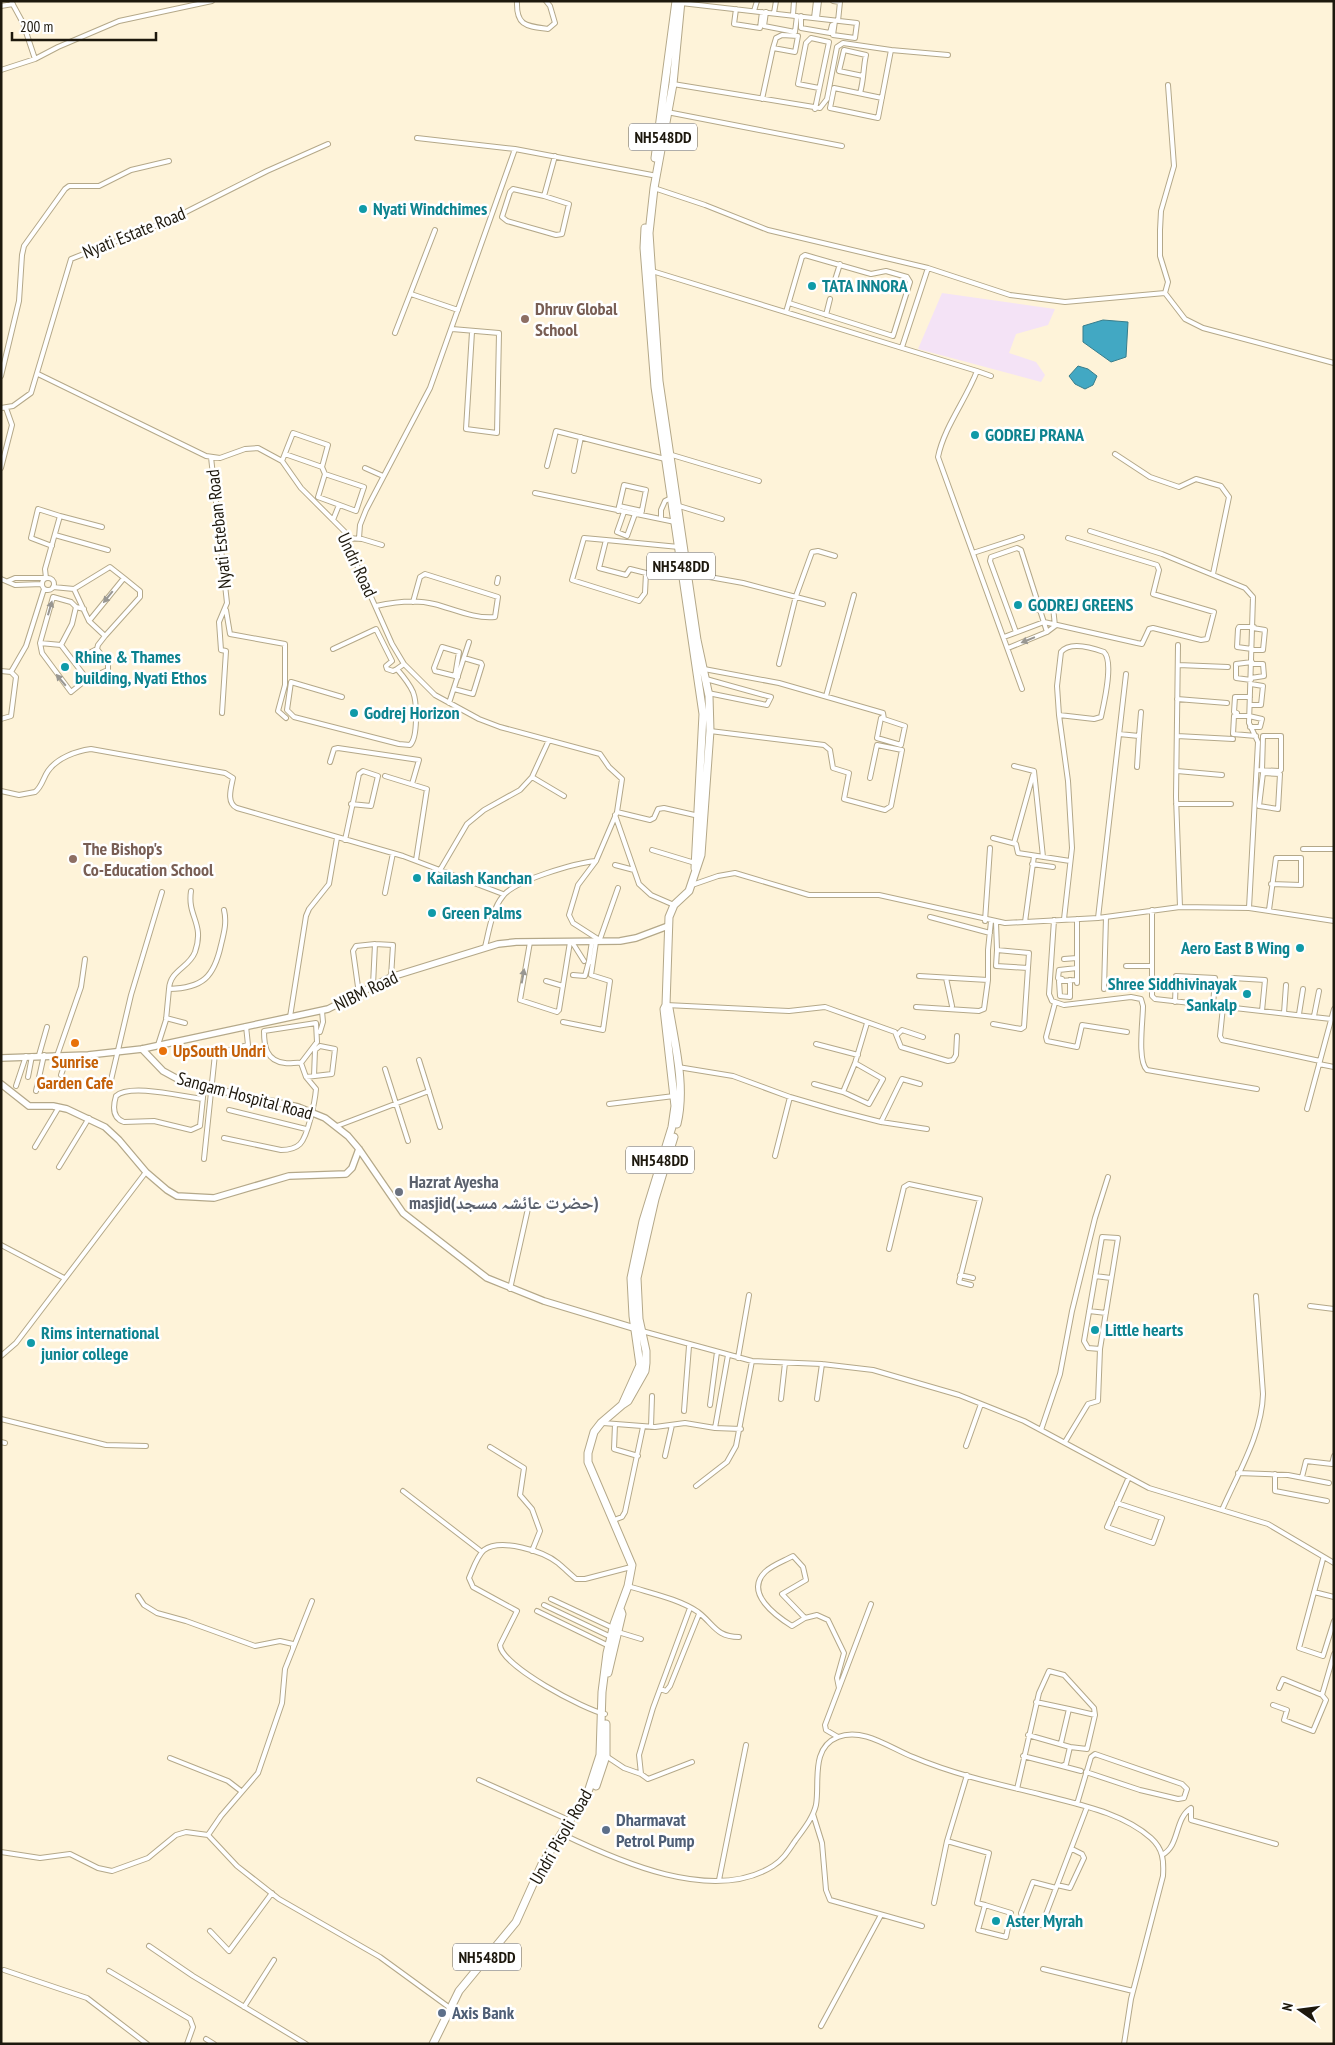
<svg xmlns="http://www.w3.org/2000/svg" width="1335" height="2045" font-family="'PT Sans Narrow','Noto Naskh Arabic',sans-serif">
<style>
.industrial{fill:#f4e3f6}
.water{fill:#42a8c3;stroke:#377d8c}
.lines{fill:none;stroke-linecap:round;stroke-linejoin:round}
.street-casing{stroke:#b4a889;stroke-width:6}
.secondary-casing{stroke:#b4a889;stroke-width:8}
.highway-casing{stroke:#b4a889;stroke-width:9}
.street{stroke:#fff;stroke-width:4}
.secondary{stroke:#fff;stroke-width:5.5}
.highway{stroke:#fff;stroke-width:7}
.oneway{fill:#999792}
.culture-dot{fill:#0f9aa8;stroke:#fff;stroke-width:2}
.education-dot{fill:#8d6e63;stroke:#fff;stroke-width:2}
.food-dot{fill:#e8710a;stroke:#fff;stroke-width:2}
.worship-dot{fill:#6b7280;stroke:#fff;stroke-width:2}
.service-dot{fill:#5c6f8a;stroke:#fff;stroke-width:2}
.labels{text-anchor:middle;stroke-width:5;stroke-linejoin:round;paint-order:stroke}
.shield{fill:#fff;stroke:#615d56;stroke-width:1}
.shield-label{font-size:16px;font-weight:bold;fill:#1d180d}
.culture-label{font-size:18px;font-weight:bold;fill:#0d838f;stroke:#fff;text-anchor:start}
.street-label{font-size:18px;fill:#1d180d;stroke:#fff}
.education-label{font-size:18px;font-weight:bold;fill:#785e54;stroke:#fff;text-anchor:start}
.food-label{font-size:18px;font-weight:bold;fill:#c56008;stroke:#fff;text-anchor:start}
.worship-label{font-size:18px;font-weight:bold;fill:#5b616d;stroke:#fff;text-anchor:start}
.service-label{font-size:18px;font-weight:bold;fill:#4e5e75;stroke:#fff;text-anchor:start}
</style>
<rect width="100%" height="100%" fill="#fef3d9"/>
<!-- industrial -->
<path class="industrial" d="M942,293L1055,309L1048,325L1016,334L1009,353L1036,362L1045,375L1041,382L918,349Z"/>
<!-- water -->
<path class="water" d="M1103,320L1128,322L1126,357L1111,362L1083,342V326Z
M1078,366L1088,369L1097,376L1093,385L1085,389L1075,384L1069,376Z"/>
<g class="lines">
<!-- street casing -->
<g class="street-casing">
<path id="street" d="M11,1L23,23L35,59
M517,1C516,26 526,26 548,29L555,23L550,6L546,1
M833,1L840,2L838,21
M681,3L857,23L855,38L833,35L835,21
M1,6L13,4
M736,9L734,24L760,28L762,12
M754,11L757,1
M766,12L764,26L795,32L797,16
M774,13L776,1
M793,15L794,1
M801,16V28L830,33L832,25
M814,18L816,1
M817,18L819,1
M891,50L948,55
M1,70L35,59L58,47L119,21L212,1
M673,84L820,108L827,99L837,47L843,43L891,50L878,118L830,108L834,88L882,98
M1168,85L1174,166L1161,211L1160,230V256L1168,282L1165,293L1185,319L1203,328L1334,363
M860,93C864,80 863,68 866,55L844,50L839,71L863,76
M762,99L773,48L776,38L782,35L798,36L795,52L773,48
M815,109L829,42L811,38L806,43L798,84L819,88
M667,112L842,146
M417,138L515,149
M654,188L705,205L768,230L928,268L1010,295L1065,302L1165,293
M544,196L513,189L510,192L502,217L507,221L556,235L562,234L569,204L544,196L555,156
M652,271L977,371C966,400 944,427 938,457L1022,689
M834,283L840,264
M411,294L458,310
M786,312L802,257L805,255L871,274L886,271L907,277L910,282L893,336L789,303
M826,315L830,299
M452,329L499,333L497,433L466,429L472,332
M395,333L435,230
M902,347L928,268
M977,371L991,376
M38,374L206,456L220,458L245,449L258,448L282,461L301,488L345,532L356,563L392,644L404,664L435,695L479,719L500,727L600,754L609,767L622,779L617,812L650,820L654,818L658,809L664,808L699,816
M1,376L19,301L22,255L24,246L65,189L69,186H99L131,170L169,161
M1,408L13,406L31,393L71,259L170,220L267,171L328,144
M285,454L322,467
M1115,454L1150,477L1179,487L1196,479L1221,486L1229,497L1213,574
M672,455L759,481
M211,457L227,603L219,622L221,650L226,651L222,713
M282,461L293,433L328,445L322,467L325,474L318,497L356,511L364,487L325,474
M547,466L556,431L665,459
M1,468L12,425L6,408
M365,468L383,476
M574,471L581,437
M535,493L675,522
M619,506L642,511
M679,506L722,519
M618,511L624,485L646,490L641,515
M624,512L617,532L627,536L635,514
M661,519V510L665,501L671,498
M333,520L339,505
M1090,531L1162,554L1245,588L1253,597L1249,723L1258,742L1249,908
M55,535L108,550
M348,538L362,539L382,545
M359,538L360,525L366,510L430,388L515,149L652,175
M606,540L584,538L572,580L639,601L645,593L646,573L630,569L626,575L599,568L606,540L679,547
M52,546L31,538L38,509L60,516
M973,553L1022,537
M687,573L743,583L823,604
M42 584a6 6 0 1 1 12 0a6 6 0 1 1-12 0Z
M46,578L45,569L60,516L102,527
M1,579L15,585L42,584
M8,581L15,578H45
M497,583L498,578
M53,587L74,589L110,567L124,578L89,621
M74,589L89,621L105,636L140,597V591L124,578
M376,606C394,602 415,599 434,604C454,609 474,619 495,617L498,597L425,574L420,577L413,602
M76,607L71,602L53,597L40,643L42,653L71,692L87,679L108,670V663L97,649
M226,610L230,634L285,644V685L278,711L286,718
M1035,610H1040L1047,632
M1040,610L1046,606L1053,607L1055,626
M1016,632L990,561L991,557L1017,548L1021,550L1038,603
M1004,637L1044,622L1137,643L1142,644L1149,629L1153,628L1201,640L1207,639L1214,612L1153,594L1159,570L1157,565L1068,538
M40,643L61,645L87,679
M61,645L72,624L76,607L84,609
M1178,645L1176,797L1180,907
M1008,648L1047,632L1055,626
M333,649L376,629L392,661L386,666L387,669L393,671L397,669
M1252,649L1237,647L1238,629L1239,627H1254
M1252,650H1263L1265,630L1253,628
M74,661L97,649L98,645L105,636
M779,664L796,596L812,552L818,551L835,556
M1178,665L1228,667
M704,669L779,683L883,713L884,719L905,726L901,745L877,738L881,718H884
M1,671L11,672L16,677L11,716L1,719
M11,672L26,646L44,589
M455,676L435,671L434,668L442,647L459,652L455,676L458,677
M1251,678L1264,676L1263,664H1252
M706,679L771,697L767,705L708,693
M1251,680L1236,678V664L1252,662
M454,689L473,694L482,665L481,663L464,658
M826,696L854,595
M342,697L291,682L287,710L294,717L399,744L410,745C418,738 417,702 413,692C409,683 403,676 397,669L404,664
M1177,699L1227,703
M449,703L469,642
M1250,705H1261L1263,686L1251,684
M1237,713L1234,712L1235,697H1250
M1059,715L1057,686L1061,652C1070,641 1093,648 1104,652C1114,662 1104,703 1101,717L1094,719L1059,715L1068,781L1072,848L1064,919
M1249,716H1234L1233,734L1256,736
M1249,716L1262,719L1260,727H1250
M710,731L824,745L830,750L833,768L849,773L844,799L885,810L891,806L902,750L877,745L870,778
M1119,734L1139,736L1141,712
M1177,736L1233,739
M330,762L334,749L338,748L419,760L412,784
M1014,766L1034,771L1043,857
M1137,767L1139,736
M1257,770L1279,771L1281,770V736H1263L1262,770
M1177,771L1222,775
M1263,773L1280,774L1278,809L1259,806Z
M385,776L427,789L416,860
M532,777L564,796
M1,791L19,795L35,792C42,787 43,778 48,771C57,758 76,751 91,749L225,773L233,778C231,788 226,803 237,808L403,856L503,894
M1176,804H1231
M615,815L639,884L651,895L674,905
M993,838L1016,844L1018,853L1070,861
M345,840L359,774L363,771L378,776L371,806L351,804
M1014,843L1033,775
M1303,849H1334
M652,850L695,863
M596,861L578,885L569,915L573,923L601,941
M1032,864L1053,867
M615,865L634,870
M440,870L467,824L484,810L520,790L532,777L549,740
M692,885L718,876L735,873L809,895H879L1005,923L1098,918L1180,907L1249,908L1334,921
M385,893L393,853
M1152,910V996L1155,999L1331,1019
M1269,910L1276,858H1301V885L1271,884
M930,917L990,933
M1098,918L1126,674
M1077,919V983
M1054,920L1049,994L1052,1001L1064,1005L1131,997L1141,999L1143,1006C1143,1020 1137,1061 1147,1070L1257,1089
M985,921L990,848
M1025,922L1034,856
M600,939L618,888
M530,942L520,1000L557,1012L559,1010L570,942
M572,942L584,961
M375,944L393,945L391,977
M485,947C489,931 492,909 503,896C515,880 576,863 596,861L617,812
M997,950L996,966L1028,968
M1064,959L1077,958
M591,962L589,961L592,941
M1126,966H1152
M573,975L585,976L589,961
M919,976L988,980
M946,978L952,1006
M1233,978L1265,980L1262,1011
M1062,979L1058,978L1059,970L1077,968
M1070,980V997L1060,996L1059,981L1077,980
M546,981L563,986
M169,989C170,970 189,968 195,952C205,923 187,917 191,891
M1104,989L1106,917
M359,994L353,951L356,946L375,944L373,985
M1175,1002L1176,976L1215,978L1213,1006
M1055,1003L1046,1037L1047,1041L1077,1047L1082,1025L1127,1032
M666,1005L789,1011L825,1007L895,1032L901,1047L948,1061L953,1060L956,1055L957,1036
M916,1007L979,1011L984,1009L988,980V950L991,921
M1223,1007L1220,1036L1222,1040L1320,1061
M1284,1013L1286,985
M1299,1014L1303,989
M1314,1016L1319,991
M290,1017L306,916L309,909L329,884L337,838
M166,1018L185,1023
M563,1022L603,1030L610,981L591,975L596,942
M993,1024L1021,1029L1024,1027L1029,953L997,950L996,922
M320,1032L323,1022L322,1011
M898,1034L902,1030L923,1037
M816,1044L858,1055
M158,1045L166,1020L169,989C203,988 214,977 221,945C224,933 227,922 224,910
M39,1055L47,1027
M57,1056L81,987L85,959
M419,1060L440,1127
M855,1063L867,1023
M1319,1064L1334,1067
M678,1067L733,1076L790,1097L838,1111L881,1122L927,1129
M385,1069L408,1141
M61,1075L68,1055
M28,1077L32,1056
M306,1077L332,1074L335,1049L320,1046L315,1050L314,1076
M111,1080L131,995L162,892
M814,1084L843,1092L855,1063L883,1079L869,1104L843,1092
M16,1086L26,1056
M36,1091L44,1055
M203,1099C184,1097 130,1083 116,1096C113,1106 112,1118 124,1122L154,1121L191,1130L200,1126L204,1088
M609,1104L674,1096
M1307,1109L1334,1009
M229,1110L306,1129
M881,1122L902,1079L920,1084
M337,1126L429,1091
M224,1138L281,1150C288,1150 295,1149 300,1144C308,1136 315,1101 316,1089L306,1077L301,1063C296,1062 291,1064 285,1063C266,1061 264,1046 264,1031L316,1023L317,1042L301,1063
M35,1147L59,1107
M775,1156L790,1097
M204,1159L215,1054L248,1045L246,1026
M59,1167L89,1118
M1,1245L64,1278
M889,1249L904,1187L909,1184L980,1199L959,1282L971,1285
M960,1275L973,1278
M1095,1276L1111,1278
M510,1289L529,1204
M1310,1306L1334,1309
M1089,1311L1106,1313
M642,1331L752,1361L822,1364L873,1370L959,1395L1024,1421L1149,1488L1268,1524L1334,1563
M1,1356L16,1343L146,1172
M738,1358L749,1295
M781,1399L785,1363
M817,1399L822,1364
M710,1405L717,1352
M684,1411L689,1346
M1,1419L106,1445L146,1446
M603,1423L655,1427L685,1423L715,1428L741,1429
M615,1424L614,1449L638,1456
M651,1427L652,1396
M715,1428L728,1355
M1041,1430L1060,1374L1072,1311L1095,1218L1108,1177
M1,1442L5,1443
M1065,1442L1088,1404L1098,1401L1100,1349L1118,1238L1102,1237L1084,1341L1088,1348L1100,1349
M966,1446L981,1404
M490,1447L524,1468L520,1495L532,1509L540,1531L532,1551
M665,1456L672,1425
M1238,1473L1288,1475L1329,1483
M1275,1474V1491L1327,1501
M1302,1477L1306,1461L1332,1464L1334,1456
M696,1486L727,1462L736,1446L752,1361
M403,1491L482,1552
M1117,1503L1162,1518L1153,1543L1107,1527L1129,1477
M1222,1510C1238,1473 1262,1434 1263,1394L1256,1296
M614,1520L622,1517L625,1512L643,1427
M793,1556L803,1567L806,1580L782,1594L805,1618L792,1626C776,1616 744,1593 765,1572C772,1565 784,1561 793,1556Z
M1323,1559L1299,1648L1323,1656L1334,1621
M628,1586C650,1593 679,1599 698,1612C714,1624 716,1637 739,1637
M1314,1592L1334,1597
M138,1596L144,1605L157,1613L186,1621L255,1646L280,1641L293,1644V1648
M551,1599L613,1628
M544,1605L611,1637
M537,1611L609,1646
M805,1618L817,1615L828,1620L844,1653L837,1678L839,1688
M618,1632L641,1639
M1279,1688L1283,1679L1322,1695L1334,1654
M660,1689L666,1691L670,1686L699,1614
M1036,1702L1069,1709
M1273,1705L1287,1710L1284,1720L1313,1731L1326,1700L1322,1695
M605,1714C585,1710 501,1666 500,1645L517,1611L473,1587L469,1578C473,1569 477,1556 484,1550C501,1538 543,1551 558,1563C564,1568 570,1574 576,1579H585L631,1567
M838,1737L826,1730L825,1725L871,1604
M1061,1743L1069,1709L1095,1715L1087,1749L1070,1747
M606,1756L624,1768L641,1774L648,1779L692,1762
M1023,1756L1062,1766L1066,1764L1070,1747L1028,1735
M170,1758L228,1781L241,1791
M1062,1766L1081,1771
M641,1774L639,1755L653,1708L690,1608
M967,1775L947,1841L989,1853L977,1903L985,1905L978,1930L1006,1937L1011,1913L985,1905
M479,1780L571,1821
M1017,1789L1039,1693L1049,1671L1064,1675L1094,1708L1095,1715
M1077,1804L1091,1757L1095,1754L1182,1784L1187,1789L1184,1798L1178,1799L1140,1790L1086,1772
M813,1814L822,1843L826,1890L830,1900L922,1926
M562,1834C618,1861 713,1904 773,1866C783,1860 789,1850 795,1841C803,1830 813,1818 816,1805C820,1783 810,1748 838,1737C863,1727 890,1748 913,1757C953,1774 997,1784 1039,1794C1076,1804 1122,1812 1151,1838C1163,1849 1164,1860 1163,1876L1131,1999L1124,2044
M208,1835L237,1866L279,1899L380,1957L450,2008
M1,1852L40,1858L70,1854L98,1868L112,1871L148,1858L176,1835L186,1832L208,1835L221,1816L258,1773L282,1703L285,1669L312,1601
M1162,1855C1180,1846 1174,1819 1191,1808V1820L1276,1844
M719,1880L746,1745
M1057,1885L1070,1888L1084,1858L1082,1854L1072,1849
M1056,1888L1033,1882L1021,1913L1022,1918L1041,1925L1043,1922L1087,1807
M934,1903L947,1841
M210,1931L229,1951L272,1893
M149,1946L193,1976L306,2044
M1043,1969L1133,1991
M4,1970L87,1998L147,2044
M109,1971L190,2019L193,2027L187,2044
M244,2007L274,1960
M821,2026L881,1915
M206,2039L214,2044"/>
</g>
<!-- secondary casing -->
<g class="secondary-casing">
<path id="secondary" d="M142,1049L163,1071L185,1083L298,1107L325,1118L348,1136L359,1149L403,1213L487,1278L544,1301L637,1329
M1,1058L88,1055L142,1049L328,1009L391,977L498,944L516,942L620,941L636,938L668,926
M1,1084L29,1106H53L67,1109L105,1127L119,1140L146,1172L167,1190L177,1196L214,1198L289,1176L346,1174L352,1168L359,1149"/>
</g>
<!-- highway casing -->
<g class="highway-casing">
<path id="highway" d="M655,158L676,1
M645,228L644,248L655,387L703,714L695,868
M666,1005L669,1008C675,1045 686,1087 677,1124
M622,1405L628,1401L645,1371L646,1363V1351L639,1319L637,1278L655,1199L674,1137
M608,1673L622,1614L621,1611
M596,1786L606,1756V1724
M433,2044L459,1991L516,1922L542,1864L588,1792L600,1755L602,1692L607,1653L614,1624L628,1586L632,1565L588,1462V1453L594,1432L601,1423L622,1405L640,1365L633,1316L631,1278L643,1221L672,1127L675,1106L664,1009L666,1005L669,917L674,905L689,891L701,855L710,731L709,696L697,640L659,381L649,233L654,188L673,84L681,1"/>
</g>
<!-- street -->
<use href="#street" class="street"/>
<!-- secondary -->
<use href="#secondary" class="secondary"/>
<!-- highway -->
<use href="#highway" class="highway"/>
</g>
<!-- one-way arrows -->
<defs><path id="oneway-solid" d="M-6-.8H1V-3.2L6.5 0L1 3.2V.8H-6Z" transform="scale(1.25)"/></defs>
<g class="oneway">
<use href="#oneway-solid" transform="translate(108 597) rotate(129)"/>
<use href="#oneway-solid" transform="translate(50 608) rotate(-74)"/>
<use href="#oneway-solid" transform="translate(1028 640) rotate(158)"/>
<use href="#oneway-solid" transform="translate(61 680) rotate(-130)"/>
<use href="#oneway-solid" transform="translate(523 976) rotate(-80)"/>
</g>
<!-- markers -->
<g class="culture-dot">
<circle cx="363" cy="209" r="5"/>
<circle cx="812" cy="286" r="5"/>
<circle cx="975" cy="435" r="5"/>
<circle cx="1018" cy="605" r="5"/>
<circle cx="65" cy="667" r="5"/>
<circle cx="354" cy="713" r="5"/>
<circle cx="417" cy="878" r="5"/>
<circle cx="432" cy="913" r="5"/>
<circle cx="1300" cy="948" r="5"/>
<circle cx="1247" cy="994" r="5"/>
<circle cx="1095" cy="1330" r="5"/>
<circle cx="31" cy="1343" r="5"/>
<circle cx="996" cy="1921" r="5"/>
</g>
<g class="education-dot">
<circle cx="525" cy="319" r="5"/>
<circle cx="73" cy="859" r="5"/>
</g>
<g class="food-dot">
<circle cx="75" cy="1043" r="5"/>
<circle cx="163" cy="1051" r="5"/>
</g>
<circle class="worship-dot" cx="399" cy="1192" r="5"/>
<g class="service-dot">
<circle cx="606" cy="1830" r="5"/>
<circle cx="442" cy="2013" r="5"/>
</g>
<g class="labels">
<!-- shield labels -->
<g class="shield">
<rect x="629" y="123.5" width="68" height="27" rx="4"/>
<rect x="647" y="552.5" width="68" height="27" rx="4"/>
<rect x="626" y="1146.5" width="68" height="27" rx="4"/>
<rect x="453" y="1943.5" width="68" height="27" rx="4"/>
</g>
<g class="shield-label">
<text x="663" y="143">NH548DD</text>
<text x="681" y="572">NH548DD</text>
<text x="660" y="1166">NH548DD</text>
<text x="487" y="1963">NH548DD</text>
</g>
<!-- culture labels -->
<g class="culture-label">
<text x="373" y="215">Nyati Windchimes</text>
<text x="822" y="292">TATA INNORA</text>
<text x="985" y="441">GODREJ PRANA</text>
<text x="1028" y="611">GODREJ GREENS</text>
<text x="75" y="663">Rhine &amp; Thames<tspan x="75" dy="21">building, Nyati Ethos</tspan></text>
<text x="364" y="719">Godrej Horizon</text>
<text x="427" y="884">Kailash Kanchan</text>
<text x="442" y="919">Green Palms</text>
<text x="1290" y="954" text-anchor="end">Aero East B Wing</text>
<text x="1237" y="990" text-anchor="end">Shree Siddhivinayak<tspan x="1237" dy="21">Sankalp</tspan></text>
<text x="1105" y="1336">Little hearts</text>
<text x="41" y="1339">Rims international<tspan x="41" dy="21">junior college</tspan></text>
<text x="1006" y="1927">Aster Myrah</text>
</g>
<!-- street labels -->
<g class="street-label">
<text transform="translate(134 233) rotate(-22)" y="6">Nyati Estate Road</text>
<text transform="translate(219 529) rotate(-96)" y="6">Nyati Esteban Road</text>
<text transform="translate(357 565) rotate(65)" y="6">Undri Road</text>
<text transform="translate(366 991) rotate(-26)" y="6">NIBM Road</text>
<text transform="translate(245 1096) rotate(15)" y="6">Sangam Hospital Road</text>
<text transform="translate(561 1837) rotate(-60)" y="6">Undri Pisoli Road</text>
</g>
<!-- education labels -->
<g class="education-label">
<text x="535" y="315">Dhruv Global<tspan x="535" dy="21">School</tspan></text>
<text x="83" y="855">The Bishop's<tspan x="83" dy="21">Co-Education School</tspan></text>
</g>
<!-- food labels -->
<g class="food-label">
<text x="173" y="1057">UpSouth Undri</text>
<text x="75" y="1068" text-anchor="middle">Sunrise<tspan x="75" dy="21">Garden Cafe</tspan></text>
</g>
<!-- worship labels -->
<g class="worship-label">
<text x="409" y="1188">Hazrat Ayesha<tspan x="409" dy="21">masjid(حضرت عائشہ مسجد)</tspan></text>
</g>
<!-- service labels -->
<g class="service-label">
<text x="616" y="1826">Dharmavat<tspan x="616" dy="21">Petrol Pump</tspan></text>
<text x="452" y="2019">Axis Bank</text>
</g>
</g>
<!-- border -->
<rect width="1335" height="2045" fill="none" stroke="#1d180d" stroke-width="5"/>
<!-- north arrow -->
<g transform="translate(1300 2010) rotate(284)" stroke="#ffffff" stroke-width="4" paint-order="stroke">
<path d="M0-4L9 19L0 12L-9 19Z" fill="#1d180d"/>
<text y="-8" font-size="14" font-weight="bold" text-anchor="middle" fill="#1d180d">N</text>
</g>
<!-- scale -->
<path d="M12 32v8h144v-8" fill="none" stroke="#1d180d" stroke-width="2.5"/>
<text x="20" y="32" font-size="15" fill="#1d180d" stroke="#ffffff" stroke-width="4" paint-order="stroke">200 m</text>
</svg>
